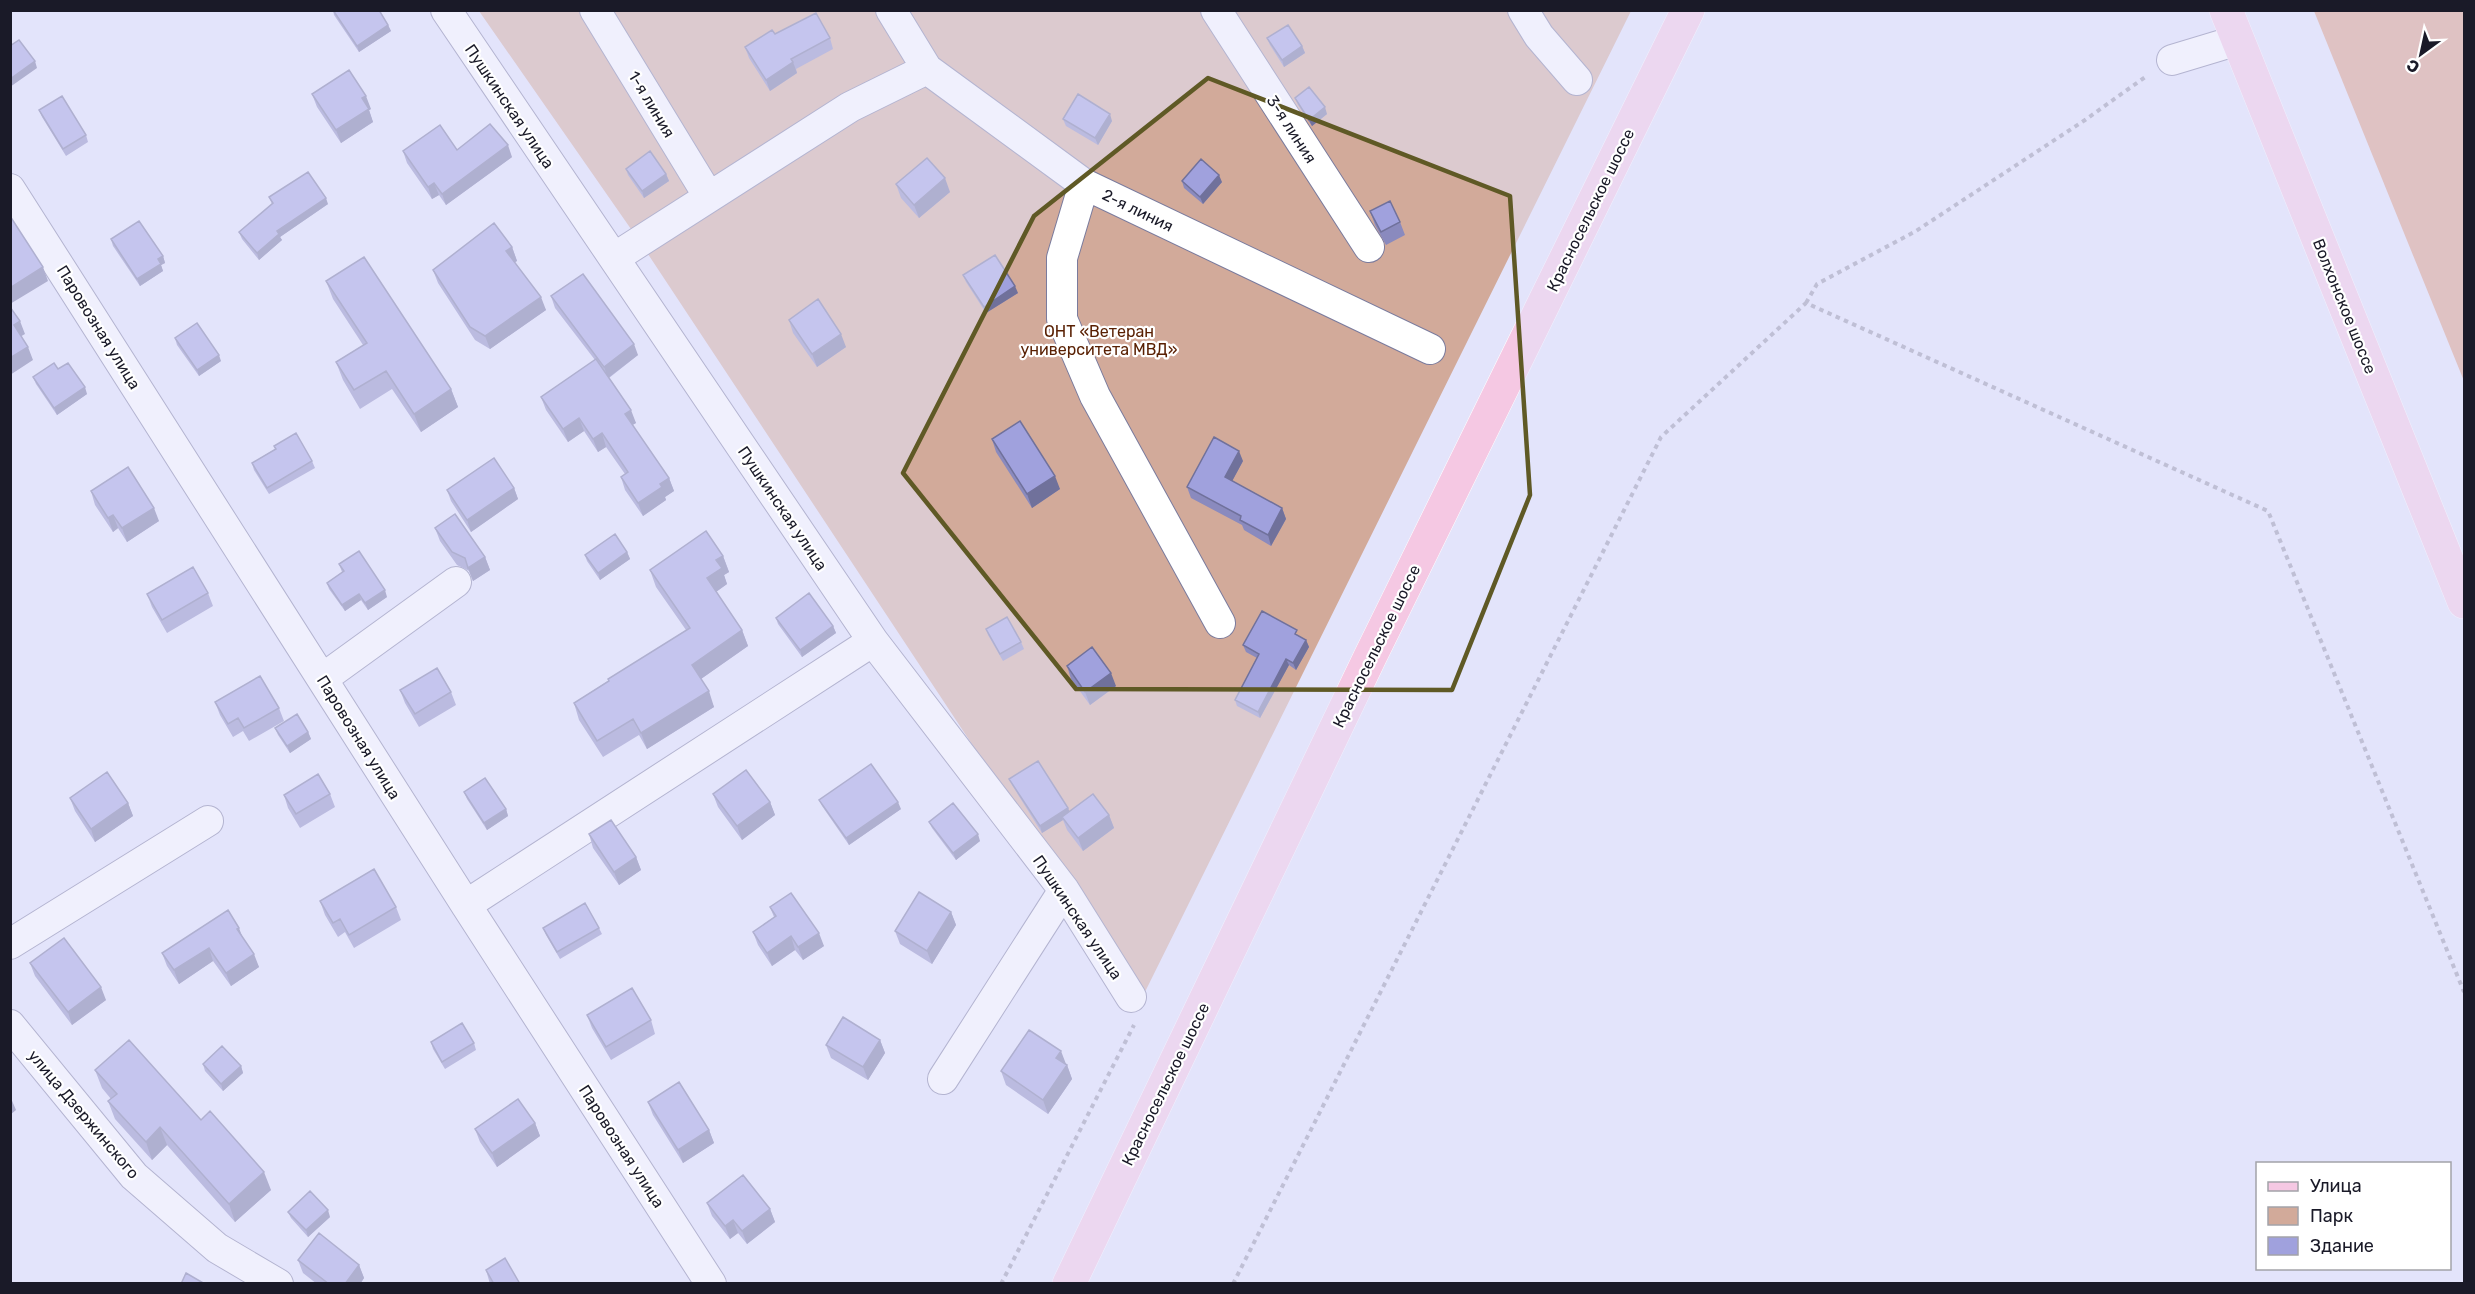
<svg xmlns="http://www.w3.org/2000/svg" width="2475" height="1294" font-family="Rubik,sans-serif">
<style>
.green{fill:#d2aa9a}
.forest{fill:#d9997e}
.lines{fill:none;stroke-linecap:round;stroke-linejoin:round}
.minor-casing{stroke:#7a7b9d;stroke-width:32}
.major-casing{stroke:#fff;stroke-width:34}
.path{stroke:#9293a6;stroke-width:4;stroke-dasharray:4.5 4.5;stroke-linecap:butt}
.minor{stroke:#fff;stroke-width:30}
.major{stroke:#f5c8e3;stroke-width:33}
.wall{fill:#8a8abe}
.shaded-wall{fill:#70719b}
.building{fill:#a0a1dd;stroke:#70719b;stroke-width:1.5}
.marked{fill:none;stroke:#5f5925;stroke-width:4.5;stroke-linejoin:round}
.labels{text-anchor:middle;stroke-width:4.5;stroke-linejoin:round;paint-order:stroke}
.street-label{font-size:16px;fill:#1a1a28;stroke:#fff}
.park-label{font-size:16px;fill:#592003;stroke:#fff}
</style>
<rect width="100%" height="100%" fill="#e3e4fb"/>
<!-- green -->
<path class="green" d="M479,11H1631L1141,1000L640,242Z"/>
<!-- forest -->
<path class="forest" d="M2314,11H2464V381Z"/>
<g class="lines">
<!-- minor casing -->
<g class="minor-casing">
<path id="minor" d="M446,10L873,641L1064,890L1131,997
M595,10L709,197
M891,10L927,69L1084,184L1430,349
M1216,10L1369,247
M1523,10L1539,36L1577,80
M2172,60L2225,44L2237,37
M1084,184L1062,258V319L1095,396L1220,623
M10,189L466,905L711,1284
M614,258L850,107L927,69
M322,679L456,582
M466,905L873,641
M10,944L208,821
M10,1025L134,1176L217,1248L278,1284
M943,1079L1064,890"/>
</g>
<!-- major casing -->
<g class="major-casing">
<path id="major" d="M2226,10L2464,602
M1069,1284L1369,659L1688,10"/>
</g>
<!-- path -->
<path class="path" d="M1806,303L1817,284L1916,231L2085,120L2148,75
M1001,1284L1134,1025
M1233,1284L1661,437L1806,303L2268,511L2464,992"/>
<!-- minor -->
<use href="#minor" class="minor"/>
<!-- major -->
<use href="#major" class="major"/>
</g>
<!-- wall -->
<path class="wall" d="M333,10H379L388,25L391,31L359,52L334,15Z
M775,34L830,38L833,49L796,69L797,73L770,91L749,58L745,47Z
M1267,38L1302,46L1305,53L1284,67L1270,45Z
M312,94L371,109L369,110L373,122L341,143L317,107Z
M1295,98L1327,114L1312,126L1298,105Z
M39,110L86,135L88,142L66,156L42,117Z
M1063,119L1112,121L1098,145L1066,126Z
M457,150L512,157L446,205L439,195L432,199L407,163L403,151Z
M626,169L666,174L669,181L644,198L628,175Z
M1182,181L1222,182L1203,204L1184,188Z
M896,184L950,192L919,218L901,198Z
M269,197L328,204L280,237L282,240L259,260L242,239L239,232L272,204Z
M1370,211L1400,222L1405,235L1386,245L1375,225Z
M111,239L163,256L165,263L161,265L163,271L140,286L113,246Z
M512,247L517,261L515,262L546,310L490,349L475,340L438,283L433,270Z
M963,275L1018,293L986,313L966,282Z
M326,281L451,389L458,407L421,432L392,389L360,409L343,380L336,362L363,345L333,299Z
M551,296L638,355L609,378L636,423L632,425L669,478L674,491L665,497L666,500L643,516L625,490L621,477L625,474L606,447L598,452L584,431L568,442L546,410L541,397L595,360L555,308Z
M789,320L846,347L817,367L793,333Z
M175,338L221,361L199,376L177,345Z
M58,369L87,394L57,415L36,384L33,377Z
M992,439L1060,489L1032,508L996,452Z
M274,446L312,461L315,468L269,494L254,470L252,463L275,449Z
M1243,461L1232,481L1282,508L1286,519L1271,546L1244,530L1242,525L1191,498L1187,487Z
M514,488L518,499L471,532L451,501L447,490Z
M91,491L159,521L127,542L118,528L113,532L95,505Z
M435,528L485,557L490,570L473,581L469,571L457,565L440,541Z
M627,552L630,559L600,580L587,561L585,555Z
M723,556L729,572L724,575L727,584L716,592L742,630L748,646L701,679L714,707L647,749L639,735L603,757L579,720L574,703L686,630L656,587L650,570Z
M339,564L387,597L368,610L361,600L345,611L329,589L327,583L342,572Z
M208,593L213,606L167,633L152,607L147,594Z
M776,618L833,626L836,633L802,657L778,624Z
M986,629L1021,642L1024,649L1003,661L988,635Z
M1299,637L1306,640L1309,647L1296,670L1289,665L1260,718L1237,706L1235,700L1257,658L1246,652L1243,645Z
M1067,666L1116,686L1090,705L1071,679Z
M400,690L451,692L456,705L419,727L405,703Z
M215,702L279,708L284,721L249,741L243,731L233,737L220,715Z
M275,728L308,732L311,739L290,753L278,735Z
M1009,779L1068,808L1069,812L1109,815L1114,828L1083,851L1067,830L1063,820L1042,833L1012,785Z
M464,792L506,809L508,816L487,830L467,799Z
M330,794L335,807L300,828L288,808L284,795Z
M713,794L770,802L775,815L742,840L718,807Z
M70,798L128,803L133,816L95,842L75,811Z
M819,800L901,809L849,845L822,806Z
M929,822L980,841L956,860L932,828Z
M589,834L636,857L641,870L619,885L593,848Z
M320,901L396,907L401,920L354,948L345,932L338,937L325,915Z
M770,907L824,946L803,960L795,950L772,966L758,945L753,932L774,917Z
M951,912L956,925L932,964L900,944L895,931Z
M543,928H599L602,934L560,959L546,935Z
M244,940L259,967L231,986L213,961L179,984L167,966L162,953Z
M30,963L106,1000L72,1025L35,976Z
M587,1015L651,1020L655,1034L611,1060L592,1028Z
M880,1040L885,1053L868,1080L831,1058L826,1045Z
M431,1042L474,1043L476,1050L445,1069L433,1049Z
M203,1064L241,1066L243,1073L223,1091L205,1071Z
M1065,1064L1067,1065L1072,1079L1048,1114L1006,1085L1001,1071Z
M95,1070L271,1190L235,1222L167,1145L152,1160L115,1119L108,1101L111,1099L102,1088Z
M648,1102L709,1130L714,1143L683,1163L653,1115Z
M535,1123L540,1136L497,1167L480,1142L475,1129Z
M707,1203L770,1209L775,1222L747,1244L738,1233L730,1239L712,1216Z
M288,1212L330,1217L308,1237L291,1218Z
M298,1260L359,1265L364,1278L360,1284H317L303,1273Z
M486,1270L520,1284H490Z"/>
<!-- shaded-wall -->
<path class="shaded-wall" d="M388,25L391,31L359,52L357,46Z
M1302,46L1305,53L1284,67L1282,60Z
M35,61L37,68L10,87V79Z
M793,62L797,73L770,91L766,80Z
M366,96L371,109L369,110L373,122L341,143L336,130L362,98Z
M1325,107L1327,114L1312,126L1309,120Z
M1110,114L1112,121L1098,145L1095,138Z
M508,145L512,157L446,205L442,194Z
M666,174L669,181L644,198L642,191Z
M1219,175L1222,182L1203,204L1200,197Z
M945,178L950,192L919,218L914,205Z
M434,183L439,195L432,199L428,187Z
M326,198L328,204L280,237L282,240L259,260L257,253L277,231Z
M512,247L517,261L511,264L506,251Z
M163,256L165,263L161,265L163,271L140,286L137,279L158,259Z
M43,267L48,281L10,304V288Z
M1015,286L1018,293L986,313L984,307Z
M541,297L546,310L490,349L485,336Z
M20,321L25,334L18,338L14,325Z
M841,334L846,347L817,367L812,354Z
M634,344L638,355L608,378L604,367Z
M28,347L33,360L10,375V358Z
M219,355L221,361L199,376L197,370Z
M85,387L87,394L57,415L54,408Z
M451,389L458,407L421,432L414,414Z
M631,410L636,423L629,427L625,414Z
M579,418L584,431L568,442L563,429Z
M602,433L606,447L598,452L593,439Z
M1239,451L1243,461L1229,487L1225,477Z
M1055,476L1060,489L1032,508L1027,494Z
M669,478L674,491L665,497L666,500L643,516L638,503L660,484Z
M514,488L518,499L471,532L467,520Z
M154,508L159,521L127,542L122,528Z
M1282,508L1286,519L1271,546L1268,535Z
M113,515L118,528L113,532L108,518Z
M627,552L630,559L600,580L598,573Z
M723,556L729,572L724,575L727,584L713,594L707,578L716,560Z
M485,557L490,570L473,581L468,568Z
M385,590L387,597L368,610L365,603Z
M359,594L361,600L345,611L342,605Z
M833,626L836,633L802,657L800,650Z
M742,630L748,646L698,681L692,665Z
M1306,640L1309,647L1296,670L1293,663Z
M1286,659L1289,665L1260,718L1258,712Z
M1111,673L1116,686L1090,705L1085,692Z
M709,691L714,707L647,749L641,733Z
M308,732L311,739L290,753L287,746Z
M770,802L775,815L742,840L737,826Z
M898,802L901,809L849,845L846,838Z
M128,803L133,816L95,842L91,829Z
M1068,808L1071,815L1062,817L1063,820L1042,833L1040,826Z
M506,809L508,816L487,830L484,823Z
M1109,815L1114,828L1083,851L1078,838Z
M978,834L980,841L956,860L953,853Z
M636,857L641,870L619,885L614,872Z
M951,912L956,925L932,964L927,951Z
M239,928L244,941L237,929Z
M819,933L824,946L803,960L798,947Z
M791,936L795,950L772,966L767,953Z
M209,948L213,961L179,984L174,970Z
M254,954L259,967L231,986L226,973Z
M101,987L106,1000L72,1025L68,1012Z
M880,1040L885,1053L868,1080L863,1067Z
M1061,1051L1066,1064L1061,1071L1056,1058Z
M1067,1065L1072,1079L1048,1114L1043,1100Z
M241,1066L243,1073L223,1091L221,1084Z
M10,1096L16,1110L10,1115Z
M535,1123L540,1136L497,1167L492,1153Z
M160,1127L167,1145L152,1160L146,1142Z
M709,1130L714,1143L683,1163L678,1150Z
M264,1172L271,1190L235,1222L229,1204Z
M770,1209L775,1222L747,1244L742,1231Z
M328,1210L330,1217L308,1237L306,1230Z
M733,1220L738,1233L730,1239L725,1226Z
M359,1265L364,1278L360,1284H345Z"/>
<!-- building -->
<path class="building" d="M333,10H379L388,25L357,46Z
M816,13L830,38L791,59L793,62L766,80L745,47L772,30L775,34Z
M1288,25L1302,46L1282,60L1267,38Z
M19,40L35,61L10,79V46Z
M349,70L366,96L362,98L369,109L336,130L312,94Z
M1309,87L1325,107L1309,120L1295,98Z
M1078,94L1110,114L1095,138L1063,119Z
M62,96L86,135L63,149L39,110Z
M490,124L508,145L442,194L434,183L428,187L403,151L440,125L457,150Z
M650,151L666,174L642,191L626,169Z
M927,158L945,178L914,205L896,184Z
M1201,159L1219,175L1200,197L1182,181Z
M308,172L326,198L277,231L279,234L257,253L239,232L273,203L269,197Z
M1390,201L1400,222L1381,232L1370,211Z
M10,216L43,267L10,288Z
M139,221L163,256L158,259L161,264L137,279L111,239Z
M494,223L512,247L506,251L541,297L485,336L470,327L433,270Z
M995,255L1015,286L984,307L963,275Z
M364,257L451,389L414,414L386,371L354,390L336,362L367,343L326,281Z
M583,274L634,344L604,367L551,296Z
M818,299L841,334L812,354L789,320Z
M10,307L20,321L14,325L28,347L10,358Z
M197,323L219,355L197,370L175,338Z
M596,359L631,410L625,414L669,478L660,484L662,487L638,503L621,477L628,472L602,433L593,439L579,418L563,429L541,397Z
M54,363L58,369L68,363L85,387L54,408L33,377Z
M1020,421L1055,476L1027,494L992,439Z
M296,433L312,461L267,488L252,463L276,449L274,446Z
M1214,437L1239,451L1225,477L1282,508L1268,535L1240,520L1241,516L1187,487Z
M494,458L514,488L467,520L447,490Z
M128,467L154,508L122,528L113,515L108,518L91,491Z
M455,514L485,557L468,568L465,558L452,552L435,528Z
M706,531L723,556L716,560L722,568L707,578L742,630L692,665L709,691L641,733L633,719L597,741L574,703L609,681L608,679L690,628L650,570Z
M615,534L627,552L598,573L585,555Z
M359,551L385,590L365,603L359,594L342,605L327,583L344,571L339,564Z
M193,567L208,593L162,620L147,594Z
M809,593L833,626L800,650L776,618Z
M1262,611L1297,630L1295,634L1306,640L1293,663L1286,659L1258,712L1235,700L1259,654L1243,645Z
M1007,617L1021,642L1000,654L986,629Z
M1092,647L1111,673L1085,692L1067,666Z
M437,668L451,692L415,714L400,690Z
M260,676L279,708L244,728L238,718L228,724L215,702Z
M297,714L308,732L287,746L275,728Z
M1038,761L1068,808L1040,826L1009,779Z
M871,764L898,802L846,838L819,800Z
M746,770L770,802L737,826L713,794Z
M107,772L128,803L91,829L70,798Z
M318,774L330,794L296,814L284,795Z
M485,778L506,809L484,823L464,792Z
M1093,794L1109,815L1078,838L1062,817Z
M953,803L978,834L953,853L929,822Z
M611,820L636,857L614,872L589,834Z
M374,869L396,907L349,935L340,919L333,923L320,901Z
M919,892L951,912L927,951L895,931Z
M791,893L819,933L798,947L791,936L767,953L753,932L776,916L770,907Z
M585,903L599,928L557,952L543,928Z
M228,910L239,928L237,929L254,954L226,973L209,948L174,970L162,953Z
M64,938L101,987L68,1012L30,963Z
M632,988L651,1020L606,1047L587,1015Z
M843,1017L880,1040L863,1067L826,1045Z
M462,1023L474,1043L442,1062L431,1042Z
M1029,1030L1061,1051L1056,1058L1067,1065L1043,1100L1001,1071Z
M129,1040L201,1120L210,1111L264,1172L229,1204L160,1127L146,1142L108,1101L117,1094L95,1070Z
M222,1046L241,1066L221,1084L203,1064Z
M679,1082L709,1130L678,1150L648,1102Z
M518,1099L535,1123L492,1153L475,1129Z
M743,1175L770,1209L742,1231L733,1220L725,1226L707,1203Z
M310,1191L328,1210L306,1230L288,1212Z
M319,1233L359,1265L345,1284H329L298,1260Z
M505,1258L520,1284H494L486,1270Z
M186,1273L205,1284H181Z"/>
<!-- marked area -->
<path d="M0 0H2475V1294H0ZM1208,78L1510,196L1530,495L1452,690L1076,689L903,473L1034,216Z" fill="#e3e4fb" fill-opacity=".55" fill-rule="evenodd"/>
<path class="marked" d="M1208,78L1510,196L1530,495L1452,690L1076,689L903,473L1034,216Z"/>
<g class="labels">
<!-- street labels -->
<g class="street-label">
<text transform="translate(652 104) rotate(59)" y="6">1-я линия</text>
<text transform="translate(510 106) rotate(56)" y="6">Пушкинская улица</text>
<text transform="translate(1292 129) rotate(57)" y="6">3-я линия</text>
<text transform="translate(1138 210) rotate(26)" y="6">2-я линия</text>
<text transform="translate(1590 210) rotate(-64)" y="6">Красносельское шоссе</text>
<text transform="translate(2345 306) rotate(68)" y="6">Волхонское шоссе</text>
<text transform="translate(99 327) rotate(58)" y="6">Паровозная улица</text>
<text transform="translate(783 508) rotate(56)" y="6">Пушкинская улица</text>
<text transform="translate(1376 646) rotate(-64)" y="6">Красносельское шоссе</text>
<text transform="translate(359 737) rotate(58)" y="6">Паровозная улица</text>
<text transform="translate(1078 917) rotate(56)" y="6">Пушкинская улица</text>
<text transform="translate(1165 1084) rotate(-64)" y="6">Красносельское шоссе</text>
<text transform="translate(84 1114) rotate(50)" y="6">улица Дзержинского</text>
<text transform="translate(622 1146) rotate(57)" y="6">Паровозная улица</text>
</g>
<!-- park labels -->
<g class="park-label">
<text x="1099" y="337">ОНТ «Ветеран<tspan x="1099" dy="18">университета МВД»</tspan></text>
</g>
</g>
<!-- border -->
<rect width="2475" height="1294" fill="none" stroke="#1a1a28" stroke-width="24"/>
<!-- legend -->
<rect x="2256" y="1162" width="195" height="108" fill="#ffffff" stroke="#a3a3a9" stroke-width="1.5"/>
<rect x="2268" y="1182" width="30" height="9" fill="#f5c8e3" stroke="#a3a3a9" stroke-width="1.5"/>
<text x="2310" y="1192" font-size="18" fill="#1a1a28">Улица</text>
<rect x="2268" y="1207" width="30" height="18" fill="#d2aa9a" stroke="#a3a3a9" stroke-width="1.5"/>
<text x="2310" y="1222" font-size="18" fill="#1a1a28">Парк</text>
<rect x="2268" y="1237" width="30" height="18" fill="#a0a1dd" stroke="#a3a3a9" stroke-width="1.5"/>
<text x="2310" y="1252" font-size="18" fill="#1a1a28">Здание</text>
<!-- north arrow -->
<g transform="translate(2421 54) rotate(213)" stroke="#ffffff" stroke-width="4.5" paint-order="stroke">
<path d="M0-4.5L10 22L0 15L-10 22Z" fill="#1a1a28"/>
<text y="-9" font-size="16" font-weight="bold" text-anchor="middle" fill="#1a1a28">С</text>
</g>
</svg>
